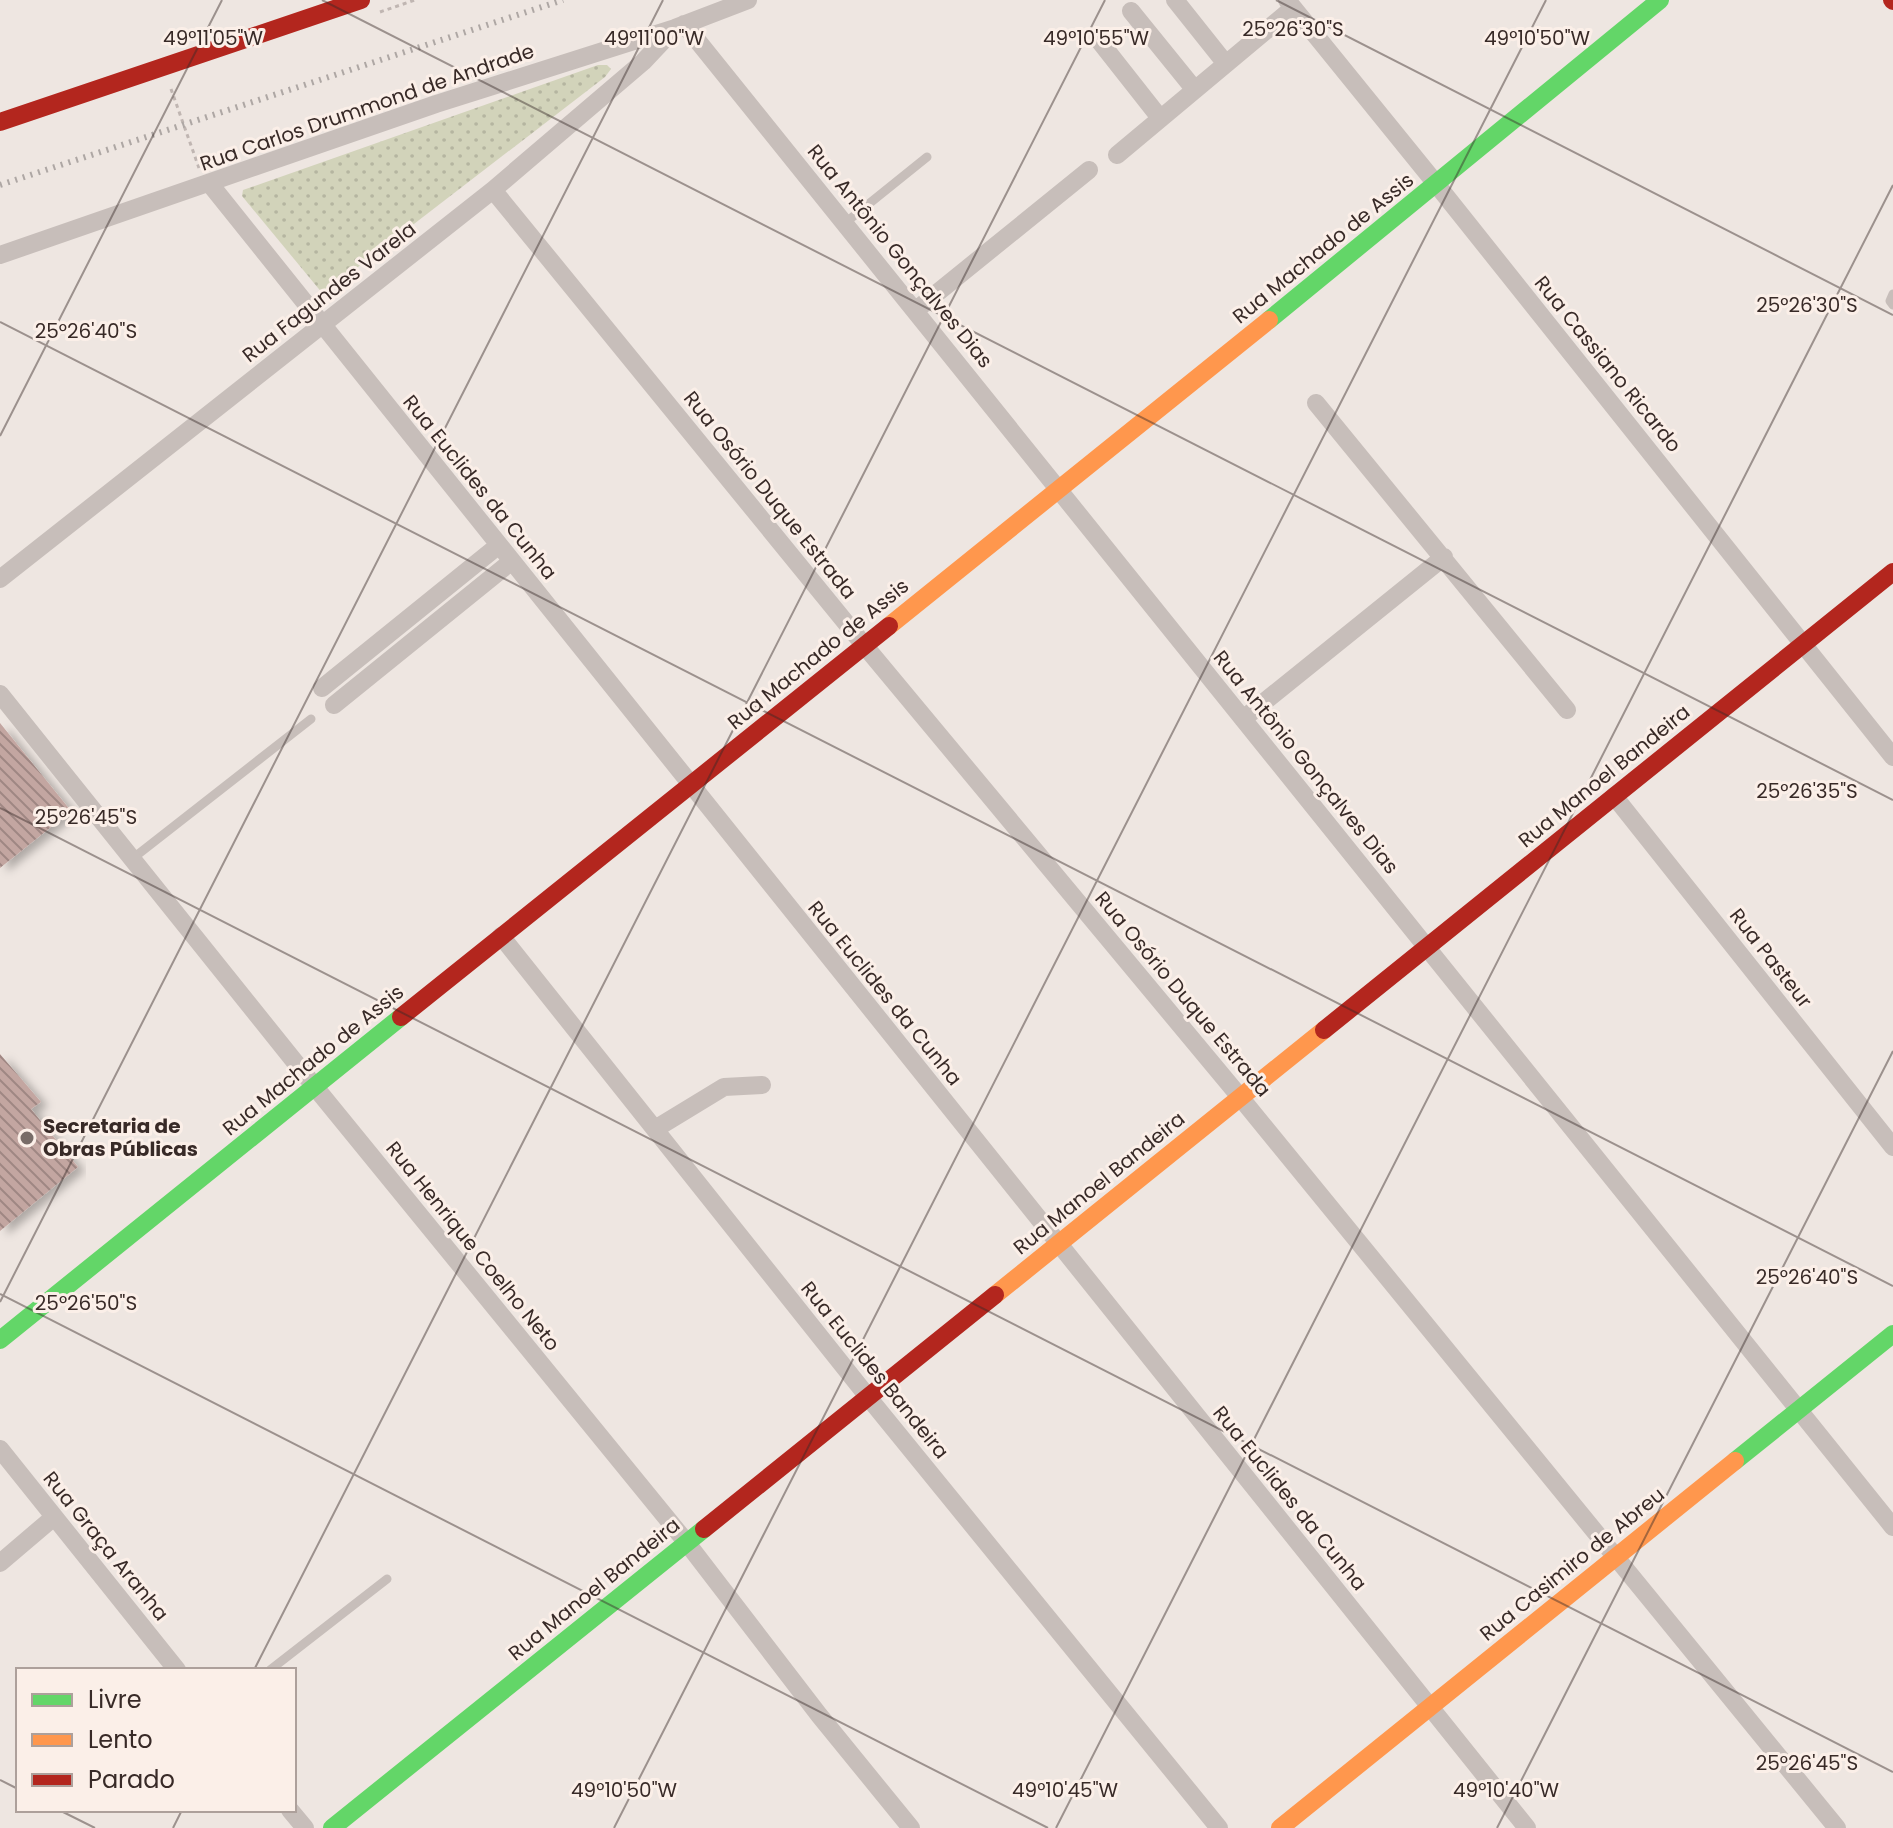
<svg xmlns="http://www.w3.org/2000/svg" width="1893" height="1828" font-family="Poppins,sans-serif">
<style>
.grass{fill:url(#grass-dots)}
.building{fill:url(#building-back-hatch);filter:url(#shadow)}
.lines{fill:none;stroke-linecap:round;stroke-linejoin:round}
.path{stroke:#c0b6b2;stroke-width:3;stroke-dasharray:4 4;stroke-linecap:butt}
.lane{stroke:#c7beba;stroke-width:9}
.street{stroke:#c7beba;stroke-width:18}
.fast{stroke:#63d668;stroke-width:18}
.slow{stroke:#ff974d;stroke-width:18}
.jam{stroke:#b3261e;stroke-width:18}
.rail{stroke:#aea7a4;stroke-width:6;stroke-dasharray:2 6;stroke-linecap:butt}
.ticks{fill:none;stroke:#382a27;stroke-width:2;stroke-opacity:0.45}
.poi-dot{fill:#786c68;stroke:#fbefe8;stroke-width:3}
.labels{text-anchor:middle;stroke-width:6;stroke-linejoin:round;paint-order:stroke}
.street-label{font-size:20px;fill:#382a27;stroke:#fbefe8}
.poi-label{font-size:20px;font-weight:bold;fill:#382a27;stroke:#fbefe8;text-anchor:start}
.ticks-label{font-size:20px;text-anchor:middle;fill:#382a27;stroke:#fbefe8;stroke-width:6;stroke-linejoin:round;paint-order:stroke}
</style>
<defs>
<pattern id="grass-dots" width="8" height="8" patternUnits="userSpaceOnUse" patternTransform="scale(2)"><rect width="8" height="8" fill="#d2d3ba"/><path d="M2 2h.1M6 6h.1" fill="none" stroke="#b5b5a0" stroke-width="1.8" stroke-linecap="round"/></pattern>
<pattern id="building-back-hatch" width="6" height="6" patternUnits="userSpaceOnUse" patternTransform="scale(2)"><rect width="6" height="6" fill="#c3a6a1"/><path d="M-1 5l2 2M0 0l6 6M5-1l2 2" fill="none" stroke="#9f8783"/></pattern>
<filter id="shadow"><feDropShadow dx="7" dy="4" stdDeviation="4" flood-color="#0004"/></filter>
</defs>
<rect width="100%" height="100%" fill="#eee6e1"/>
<!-- grass -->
<path class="grass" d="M607,65L611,69L605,77L323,294L242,196L243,190L598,65Z"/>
<!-- building -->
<path class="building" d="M0,723L71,811L0,868Z
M0,1054L41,1102L31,1109L78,1167L0,1231Z"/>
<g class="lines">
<!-- path -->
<path class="path" d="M380,12L415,0
M171,89L199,168"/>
<!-- lane -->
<path class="lane" d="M845,223L927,157
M1893,294L1890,301L1893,305
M132,859L311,719
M270,1670L387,1579"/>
<!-- street -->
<path class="street" d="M1175,0L1226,64
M1287,0L1437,185L1893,757
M1131,11L1195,90
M684,24L1893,1527
M1097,38L1160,118
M1117,155L1293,8
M210,184L1527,1828
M493,190L864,645L1240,1097L1837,1828
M0,255L436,104L675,28L748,0
M916,310L1089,170
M1316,403L1567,710
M0,579L493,190L643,62L675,28
M322,688L499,545
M0,694L315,1087L687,1543L819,1715L911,1828
M334,705L512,561
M1243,719L1444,557
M1614,796L1893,1147
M501,936L868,1397L1219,1828
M655,1129L724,1087L762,1085
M0,1449L177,1670
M0,1563L54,1517
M290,1810L305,1828"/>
<!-- fast -->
<path class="fast" d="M1269,320L1660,0
M0,1340L401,1017
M1735,1461L1893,1334
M332,1828L704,1529"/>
<!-- slow -->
<path class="slow" d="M889,626L1269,320
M995,1295L1324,1030
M1280,1828L1735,1461"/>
<!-- jam -->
<path class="jam" d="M1892,0L1893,1
M0,122L361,0
M401,1017L889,626
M1324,1030L1893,572
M704,1529L995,1295"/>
<!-- rail -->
<path class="rail" d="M0,185L563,0"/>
</g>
<!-- ticks -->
<path class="ticks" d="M322,0L1893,800M1276,0L1893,315M0,322L1893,1286M0,436L222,0M0,808L1893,1772M0,1294L1048,1828M0,1302L663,0M254,1670L1105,0M0,1780L18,1789M59,1810L95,1828M173,1828L182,1810M614,1828L1546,0M1056,1828L1893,185M1497,1828L1893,1051"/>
<!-- markers -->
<circle class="poi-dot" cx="27" cy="1138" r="8"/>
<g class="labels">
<!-- street labels -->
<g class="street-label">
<text transform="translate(367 107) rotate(-19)" y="7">Rua Carlos Drummond de Andrade</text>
<text transform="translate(1323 248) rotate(-39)" y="7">Rua Machado de Assis</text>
<text transform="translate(900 256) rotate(51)" y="7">Rua Antônio Gonçalves Dias</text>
<text transform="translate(329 292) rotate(-38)" y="7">Rua Fagundes Varela</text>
<text transform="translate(1608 364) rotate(51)" y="7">Rua Cassiano Ricardo</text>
<text transform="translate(480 487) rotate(51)" y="7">Rua Euclides da Cunha</text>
<text transform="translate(770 495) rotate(51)" y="7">Rua Osório Duque Estrada</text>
<text transform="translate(818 654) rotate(-39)" y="7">Rua Machado de Assis</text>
<text transform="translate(1306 762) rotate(51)" y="7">Rua Antônio Gonçalves Dias</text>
<text transform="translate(1604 776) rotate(-39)" y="7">Rua Manoel Bandeira</text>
<text transform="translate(1771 958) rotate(52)" y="7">Rua Pasteur</text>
<text transform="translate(885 993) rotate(51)" y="7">Rua Euclides da Cunha</text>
<text transform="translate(1183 994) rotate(50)" y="7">Rua Osório Duque Estrada</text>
<text transform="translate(313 1060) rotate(-39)" y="7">Rua Machado de Assis</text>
<text transform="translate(1099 1183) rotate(-39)" y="7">Rua Manoel Bandeira</text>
<text transform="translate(473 1246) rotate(51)" y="7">Rua Henrique Coelho Neto</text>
<text transform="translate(875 1370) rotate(51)" y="7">Rua Euclides Bandeira</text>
<text transform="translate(1290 1498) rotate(51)" y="7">Rua Euclides da Cunha</text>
<text transform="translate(106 1546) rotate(51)" y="7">Rua Graça Aranha</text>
<text transform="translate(1572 1564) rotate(-39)" y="7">Rua Casimiro de Abreu</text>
<text transform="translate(594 1589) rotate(-39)" y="7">Rua Manoel Bandeira</text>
</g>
<!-- poi labels -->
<g class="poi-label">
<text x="43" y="1133">Secretaria de<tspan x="43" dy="23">Obras Públicas</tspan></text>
</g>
</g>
<g class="ticks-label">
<text x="1293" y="36">25°26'30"S</text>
<text x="213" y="45">49°11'05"W</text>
<text x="654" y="45">49°11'00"W</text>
<text x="1096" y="45">49°10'55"W</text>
<text x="1537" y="45">49°10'50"W</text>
<text x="1807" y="312">25°26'30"S</text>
<text x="86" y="338">25°26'40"S</text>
<text x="1807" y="798">25°26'35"S</text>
<text x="86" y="824">25°26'45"S</text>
<text x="1807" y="1284">25°26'40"S</text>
<text x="86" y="1310">25°26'50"S</text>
<text x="1807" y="1770">25°26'45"S</text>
<text x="624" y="1797">49°10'50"W</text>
<text x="1065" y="1797">49°10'45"W</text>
<text x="1506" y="1797">49°10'40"W</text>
</g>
<!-- legend -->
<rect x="16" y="1668" width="280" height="144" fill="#fbefe8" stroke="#ada09b" stroke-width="2"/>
<rect x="32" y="1694" width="40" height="12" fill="#63d668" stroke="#ada09b" stroke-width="2"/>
<text x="88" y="1708" font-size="24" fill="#382a27">Livre</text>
<rect x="32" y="1734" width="40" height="12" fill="#ff974d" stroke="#ada09b" stroke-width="2"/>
<text x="88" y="1748" font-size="24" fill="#382a27">Lento</text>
<rect x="32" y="1774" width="40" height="12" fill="#b3261e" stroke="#ada09b" stroke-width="2"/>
<text x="88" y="1788" font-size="24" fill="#382a27">Parado</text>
</svg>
